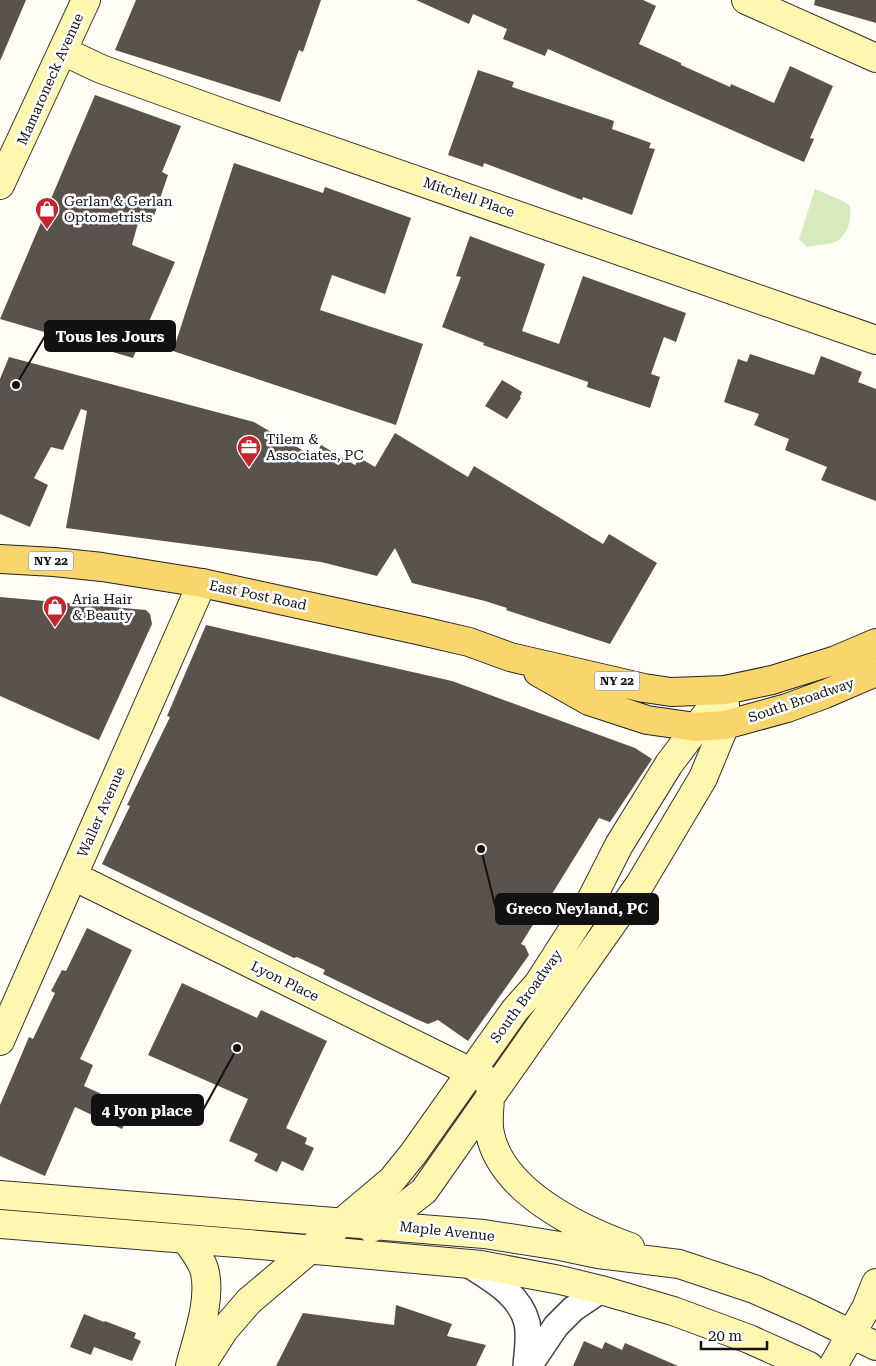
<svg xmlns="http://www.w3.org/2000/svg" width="876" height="1366" font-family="'Roboto Serif',serif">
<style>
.green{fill:#d5ebbd}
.building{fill:#5a524d}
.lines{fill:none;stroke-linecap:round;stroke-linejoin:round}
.street-casing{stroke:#444;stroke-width:28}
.secondary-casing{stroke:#333;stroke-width:30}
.primary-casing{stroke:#222;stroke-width:30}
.street{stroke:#fff;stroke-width:25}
.secondary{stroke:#fff6b0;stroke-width:28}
.primary{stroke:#f9d66b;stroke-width:28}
.labels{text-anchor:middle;stroke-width:5;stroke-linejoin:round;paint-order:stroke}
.shield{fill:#fff;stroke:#585858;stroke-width:1}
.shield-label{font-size:12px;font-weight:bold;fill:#111}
.street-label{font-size:14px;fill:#111;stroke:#fff}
.poi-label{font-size:14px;fill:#111;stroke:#fff;text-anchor:start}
.leader{fill:none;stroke:#111;stroke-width:2}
.callout-dot{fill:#111;stroke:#fff;stroke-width:2}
.callout{fill:#111;stroke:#111;stroke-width:2}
.callout-label{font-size:15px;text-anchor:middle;font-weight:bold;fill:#fff}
</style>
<rect width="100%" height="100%" fill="#fffdf5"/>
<!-- green -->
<path class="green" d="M815,189L843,201L850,206C852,218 848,237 835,242C827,245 816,245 807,247L799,239Z"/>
<!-- building -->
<path class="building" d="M0,0H26L0,61Z
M136,0H321L303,52L299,50L280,102L115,50Z
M416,0H643L656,6L639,44L681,63V65L730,87L731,84L774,103L790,66L833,86L810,138L814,139L804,162L548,49L545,56L503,39L507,29L473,14L469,24Z
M815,0H876V23L814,5Z
M478,70L514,82L512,87L614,121L612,129L651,143L649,148L655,149L632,215L583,197L582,200L484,163L483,167L448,155Z
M95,95L181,126L162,172L168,175L154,216L141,212L132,245L175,262L133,358L0,319Z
M234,163L323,193L325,187L411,218L385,294L332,275L320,310L423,344L396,425L173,351Z
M470,236L545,264L522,331L559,344L583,276L686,313L676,342L664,337L651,374L660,377L650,408L587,387L588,382L483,345L484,343L442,327L461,277L456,276Z
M750,354L814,375L821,356L862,372L858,382L876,389V501L821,480L827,467L785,450L789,439L754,425L759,414L724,402L738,359L747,362Z
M9,357L254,422L314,457L321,445L355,465L360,458L375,467L395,433L468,477L474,466L603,544L609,534L657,563L610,644L506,610L507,608L485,601L412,583L395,548L377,576L321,562L66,528L87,411L81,409L63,450L51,447L34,478L48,485L30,527L0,514V379Z
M502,380L522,392L520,397L521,398L507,419L485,406Z
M0,597L146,610L150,614L152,624L99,740L0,696Z
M206,625L452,681L635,748L652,759L610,822L599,818L521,944L525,946L529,955L468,1041L438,1020L428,1024L416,1019L323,974L325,970L297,957L294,958L102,864L130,806L127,805L170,717L167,716Z
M87,928L132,950L80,1059L93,1065L84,1086L132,1108L122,1129L75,1107L45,1176L0,1156V1105L29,1037L33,1039L55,993L51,991L62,970L66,971Z
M182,983L257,1018L261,1010L327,1041L286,1128L307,1138L305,1144L314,1148L303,1171L282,1161L277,1172L254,1161L258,1154L229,1141L248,1099L148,1055Z
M396,1305L452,1324L447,1336L486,1345L476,1366H276L303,1313L394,1325Z
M84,1314L104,1322L105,1321L136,1333L134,1338L141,1341L132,1361L94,1347L91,1355L70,1347Z
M584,1341L602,1349L605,1342L622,1350L625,1343L678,1366H573Z"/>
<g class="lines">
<!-- street casing -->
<g class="street-casing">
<path id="street" d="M468,1264C491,1279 520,1294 527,1323C530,1337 527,1352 526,1366
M529,1366L556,1326L573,1309L601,1290"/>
</g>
<!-- secondary casing -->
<g class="secondary-casing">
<path id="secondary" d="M746,0L876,58
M63,51L101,69L220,112L876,340
M0,185L86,0
M73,876L487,1080
M0,1041L202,583
M490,1095C490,1107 487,1122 490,1134C502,1192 580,1229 630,1247
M0,1195L484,1234L560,1246L598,1254L679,1264L754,1289L804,1311L876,1346
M0,1224L249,1244L481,1265L560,1280L601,1290L673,1311L749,1339L809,1366
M371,1228L380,1225L424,1191L640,884L703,778L725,725V704
M186,1239C192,1249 203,1261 205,1273C211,1301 197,1339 190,1366
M201,1366L224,1330L249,1301L392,1180L413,1154L515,1010L538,984L588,906L619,845L669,764L725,690
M833,1366L866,1308L876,1283"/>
</g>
<!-- primary casing -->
<g class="primary-casing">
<path id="primary" d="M0,559L54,562L102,567L202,583L422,631L469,642L510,657L644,688L671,692L725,690L772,680L836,660L876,643
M538,672L589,701L647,720L696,727L725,725L787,708L825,694L876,672"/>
</g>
<!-- street -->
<use href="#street" class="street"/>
<!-- secondary -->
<use href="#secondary" class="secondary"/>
<!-- primary -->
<use href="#primary" class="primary"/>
</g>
<!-- icons -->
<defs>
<g id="shop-pin" transform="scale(1.25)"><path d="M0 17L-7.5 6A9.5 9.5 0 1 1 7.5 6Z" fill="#c4262e" stroke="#fff"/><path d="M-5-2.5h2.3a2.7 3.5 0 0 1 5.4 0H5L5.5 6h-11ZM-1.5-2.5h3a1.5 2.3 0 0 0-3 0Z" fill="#fff"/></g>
<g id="office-pin" transform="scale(1.25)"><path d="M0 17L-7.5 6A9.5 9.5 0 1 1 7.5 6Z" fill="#c4262e" stroke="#fff"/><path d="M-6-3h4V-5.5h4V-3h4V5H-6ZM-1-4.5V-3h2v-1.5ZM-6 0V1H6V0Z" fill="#fff"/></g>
</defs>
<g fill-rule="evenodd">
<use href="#shop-pin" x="47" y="209"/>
<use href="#office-pin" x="249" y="447"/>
<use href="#shop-pin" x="55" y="607"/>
</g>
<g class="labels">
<!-- shield labels -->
<g class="shield">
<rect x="28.5" y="551.5" width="45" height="19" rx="4"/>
<rect x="594.5" y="671.5" width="45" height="19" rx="4"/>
</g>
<g class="shield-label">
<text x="51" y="565">NY 22</text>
<text x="617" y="685">NY 22</text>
</g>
<!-- street labels -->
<g class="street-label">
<text transform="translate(50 79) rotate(-66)" y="5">Mamaroneck Avenue</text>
<text transform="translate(469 197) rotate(19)" y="5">Mitchell Place</text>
<text transform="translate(258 595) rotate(12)" y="5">East Post Road</text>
<text transform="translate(801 700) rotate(-19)" y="5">South Broadway</text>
<text transform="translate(101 812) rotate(-66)" y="5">Waller Avenue</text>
<text transform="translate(285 981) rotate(26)" y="5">Lyon Place</text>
<text transform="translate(526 996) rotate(-54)" y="5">South Broadway</text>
<text transform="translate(447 1231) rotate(6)" y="5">Maple Avenue</text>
</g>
<!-- poi labels -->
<g class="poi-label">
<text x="64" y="206">Gerlan &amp; Gerlan<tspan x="64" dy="16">Optometrists</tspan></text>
<text x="266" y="444">Tilem &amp;<tspan x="266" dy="16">Associates, PC</tspan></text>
<text x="72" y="604">Aria Hair<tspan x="72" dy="16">&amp; Beauty</tspan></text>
</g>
</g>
<!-- callouts -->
<path class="leader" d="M16 385L45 336M481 849L496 909M237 1048L203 1110"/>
<g class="callout-dot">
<circle cx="16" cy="385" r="5"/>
<circle cx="481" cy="849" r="5"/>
<circle cx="237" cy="1048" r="5"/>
</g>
<g class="callout">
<rect x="45" y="321" width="130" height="30" rx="5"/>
<rect x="496" y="894" width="162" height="30" rx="5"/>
<rect x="92" y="1095" width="111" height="30" rx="5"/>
</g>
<g class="callout-label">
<text x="110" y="342">Tous les Jours</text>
<text x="577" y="914">Greco Neyland, PC</text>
<text x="147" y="1116">4 lyon place</text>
</g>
<!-- scale -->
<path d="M701 1341v8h66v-8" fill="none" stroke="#111111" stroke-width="2.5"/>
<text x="708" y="1341" font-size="15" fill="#111111" stroke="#ffffff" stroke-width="4" paint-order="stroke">20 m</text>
</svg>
